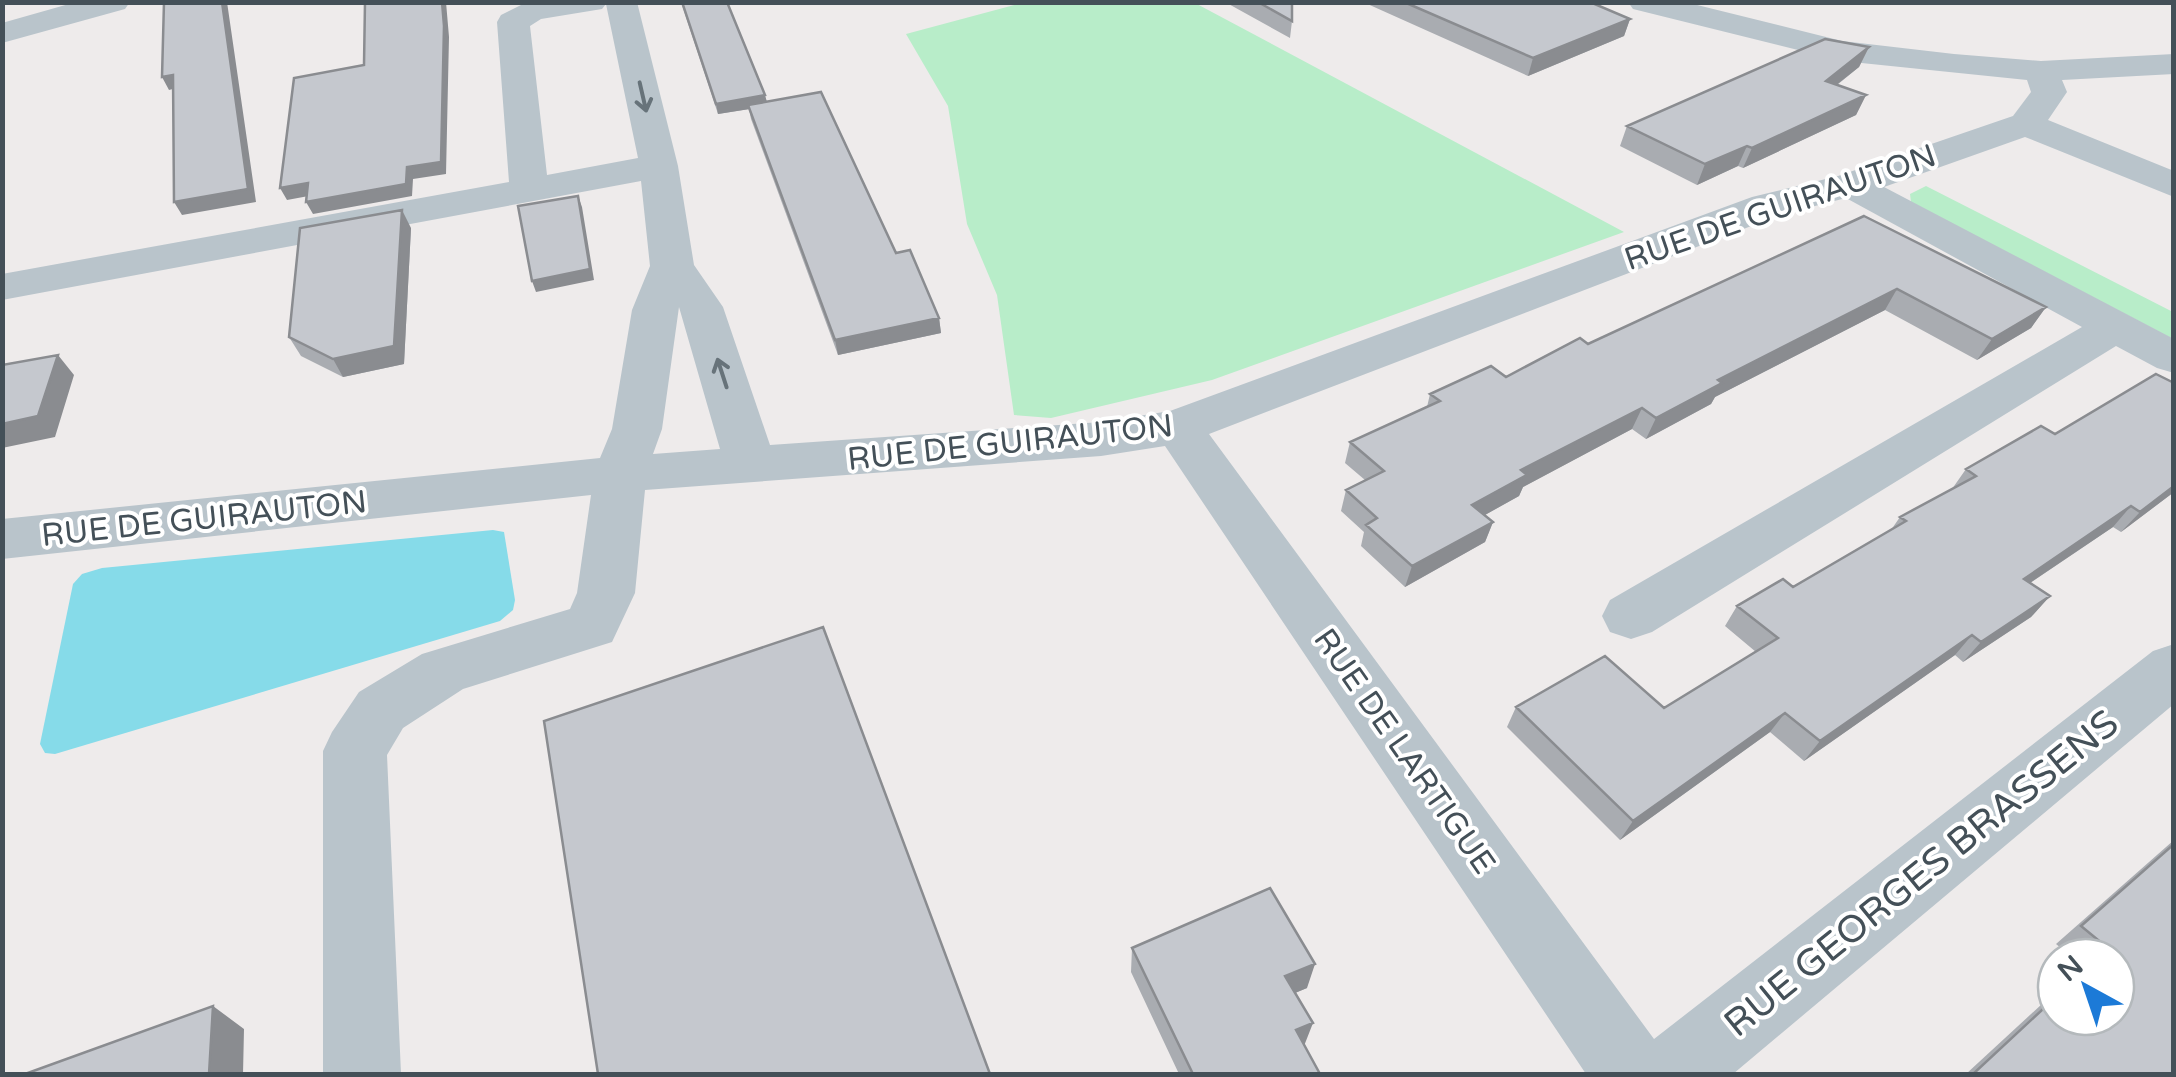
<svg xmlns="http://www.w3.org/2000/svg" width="2176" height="1077" font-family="'Varela Round',sans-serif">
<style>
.green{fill:#b8edc9}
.water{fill:#86dbe9}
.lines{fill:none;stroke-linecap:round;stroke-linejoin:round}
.minor{fill:#b9c4cb;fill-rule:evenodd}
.wall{fill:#a9acb1}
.shaded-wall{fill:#8a8c90}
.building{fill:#c5c8ce;stroke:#8a8c90;stroke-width:2.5}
.oneway{stroke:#67737a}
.labels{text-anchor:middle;stroke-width:8;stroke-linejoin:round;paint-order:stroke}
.street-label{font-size:32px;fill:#445058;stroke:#fff}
.near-street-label{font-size:38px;fill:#445058;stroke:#fff}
</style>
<rect width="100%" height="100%" fill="#eeebeb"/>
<!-- green -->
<path class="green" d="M1025,2L1195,3L1624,232L1212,380L1051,418L1014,415L997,295L967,224L948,106L906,34Z
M1926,186L2173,312V339L1911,202L1910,194Z"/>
<!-- water -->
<path class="water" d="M493,530L504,532L515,600L513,610L500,621L55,754L45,753L40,744L73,584L82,574L102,568Z"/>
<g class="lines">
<!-- minor -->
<path class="minor" d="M76,2H130L125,9L2,43V23Z
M527,2H637L678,166L694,265L723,307L770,445L1101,422L1170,411L1752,197L1838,176L2013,116L2031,92L2027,80L1842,61L1633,9L1628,2H1685L1842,41L1954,54L2041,61L2174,54V74L2062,80L2067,92L2048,120L2174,171V197L2025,137L1884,187L2174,339V373L2157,368L2116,346L1652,632L1631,639L1610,632L1602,616L1610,600L2082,327L1846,198L1780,215L1209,434L1654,1039L2153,651L2174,644V704L1733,1074H1586L1165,446L1101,456L645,490L635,593L612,642L463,689L403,728L387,755L401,1074H323V751L332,732L359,692L422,654L570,609L577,593L591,495L2,559V519L600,458L612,429L632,310L650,266L641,181L2,300V274L509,182L497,22L501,15ZM606,4L638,158L547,175L530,26L541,19L602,9ZM679,307L720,449L653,454L662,429Z"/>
</g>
<!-- wall -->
<path class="wall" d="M681,2H727L767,102L896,253L939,318L941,333L838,355L751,119L749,109L718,114Z
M1225,2H1292V21L1290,38Z
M1363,2H1590L1630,19L1624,36L1528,76Z
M1869,47L1859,67L1837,85L1866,95L1856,115L1743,168L1738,166L1697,185L1620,146L1627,126Z
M1864,216L2046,307L2031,328L1977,360L1885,310L1715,397L1711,404L1646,439L1632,429L1523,487L1519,496L1485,515L1493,522L1485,542L1405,587L1361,546L1364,532L1341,511L1346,490L1365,480L1345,463L1350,442L1427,407L1430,394L1506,377L1588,344Z
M411,228L404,364L343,377L301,356L289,337Z
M2055,434L2174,492L2121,532L2113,527L2030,583L2050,596L2031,617L1963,662L1955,655L1804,761L1770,732L1620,840L1507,727L1516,707L1664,708L1756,652L1725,626L1737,606L1793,587L1891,530L1900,517L1952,489L1966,469Z
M2174,840V1074H1966L2056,991V1017L2116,957H2072L2056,944Z
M1132,948L1307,988L1295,993L1304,1046L1320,1074H1179L1131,972Z"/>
<!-- shaded-wall -->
<path class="shaded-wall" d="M222,2H227L256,202L182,215L174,202Z
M442,2H446L449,37L446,174L413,179L412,196L313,214L306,202L407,167Z
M1630,19L1624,36L1528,76L1533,58Z
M1869,47L1859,67L1816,101L1826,81Z
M173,75L180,87L169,90L162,77Z
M765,95L768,106L718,114L716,104Z
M1866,95L1856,115L1743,168L1752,148Z
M1747,146L1738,166L1697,185L1705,164Z
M308,183L314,195L287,200L280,188Z
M578,196L582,207L594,280L536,292L532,281Z
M402,210L411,228L404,364L343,377L333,359Z
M1897,289L1885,310L1715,397L1711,404L1646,439L1656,418L1718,380Z
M2046,307L2031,328L1977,360L1992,339Z
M939,318L941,333L838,355L835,340Z
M58,355L74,375L55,437L2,448V424Z
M1642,408L1632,429L1523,487L1519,496L1465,526L1472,505L1521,470Z
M2174,486V492L2121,532L2140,512Z
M2131,506L2113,527L2006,599L2024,579Z
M1493,522L1485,542L1405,587L1412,566Z
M2050,596L2031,617L1963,662L1981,642Z
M1972,635L1955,655L1804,761L1820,741Z
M1785,713L1770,732L1620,840L1633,821Z
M1315,964L1307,988L1278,1000L1285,976Z
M213,1006L244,1029L243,1074H209Z
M1313,1023L1304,1046L1296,1030Z"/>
<!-- building -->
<path class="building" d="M164,2H222L248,189L174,202L173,75L162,77Z
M365,2H442L444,26L441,162L407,167L406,184L306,202L308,183L280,188L294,78L364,65Z
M682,2H727L765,95L716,104Z
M1258,2H1292V21Z
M1404,2H1590L1630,19L1533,58Z
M1825,39L1869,47L1826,81L1866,95L1752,148L1747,146L1705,164L1627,126Z
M821,92L896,253L910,250L939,318L835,340L748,105Z
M578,196L590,269L532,281L518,206Z
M402,210L394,346L333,359L289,337L300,228Z
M1864,216L2046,307L1992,339L1897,289L1718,380L1722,383L1656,418L1642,408L1521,470L1527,475L1472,505L1493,522L1412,566L1366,525L1377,518L1346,490L1384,471L1350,442L1440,401L1430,394L1491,366L1506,377L1580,338L1588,344Z
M58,355L38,416L2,424V365Z
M2156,374L2174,383V486L2140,512L2131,506L2024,579L2050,596L1981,642L1972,635L1820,741L1785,713L1633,821L1516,707L1605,656L1664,708L1778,638L1737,606L1783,579L1793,587L1906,521L1900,517L1976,476L1966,469L2041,426L2055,434Z
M823,627L990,1074H598L544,721Z
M2174,844V1074H1973L2056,997V1017H2116V957H2099L2109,949L2081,926Z
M1270,888L1315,964L1285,976L1313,1023L1296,1030L1320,1074H1193L1132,948Z
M213,1006L209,1074H25Z"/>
<!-- one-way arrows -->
<defs><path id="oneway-shaft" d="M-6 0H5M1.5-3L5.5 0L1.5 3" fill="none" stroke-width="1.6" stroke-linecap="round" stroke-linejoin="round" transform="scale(2.5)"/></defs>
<g class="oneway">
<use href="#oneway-shaft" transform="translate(643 97) rotate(77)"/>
<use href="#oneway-shaft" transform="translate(722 373) rotate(-108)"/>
</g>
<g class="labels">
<!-- street labels -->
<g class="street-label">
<text transform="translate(1780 207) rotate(-19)" y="11">RUE DE GUIRAUTON</text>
<text transform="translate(1010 442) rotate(-6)" y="11">RUE DE GUIRAUTON</text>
<text transform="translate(204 518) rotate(-6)" y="11">RUE DE GUIRAUTON</text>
<text transform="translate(1405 751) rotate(55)" y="11">RUE DE LARTIGUE</text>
</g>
<!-- near-street labels -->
<g class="near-street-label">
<text transform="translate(1921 873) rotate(-39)" y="13">RUE GEORGES BRASSENS</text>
</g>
</g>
<!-- border -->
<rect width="2176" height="1077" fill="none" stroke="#445058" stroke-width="10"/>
<!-- north arrow -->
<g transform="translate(2086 987) rotate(320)"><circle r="48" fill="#ffffff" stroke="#b4b9bc" stroke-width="2.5"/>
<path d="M0-8L18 38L0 25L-18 38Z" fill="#1c7ad7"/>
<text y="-15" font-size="28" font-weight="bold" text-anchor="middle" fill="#445058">N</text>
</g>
</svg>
